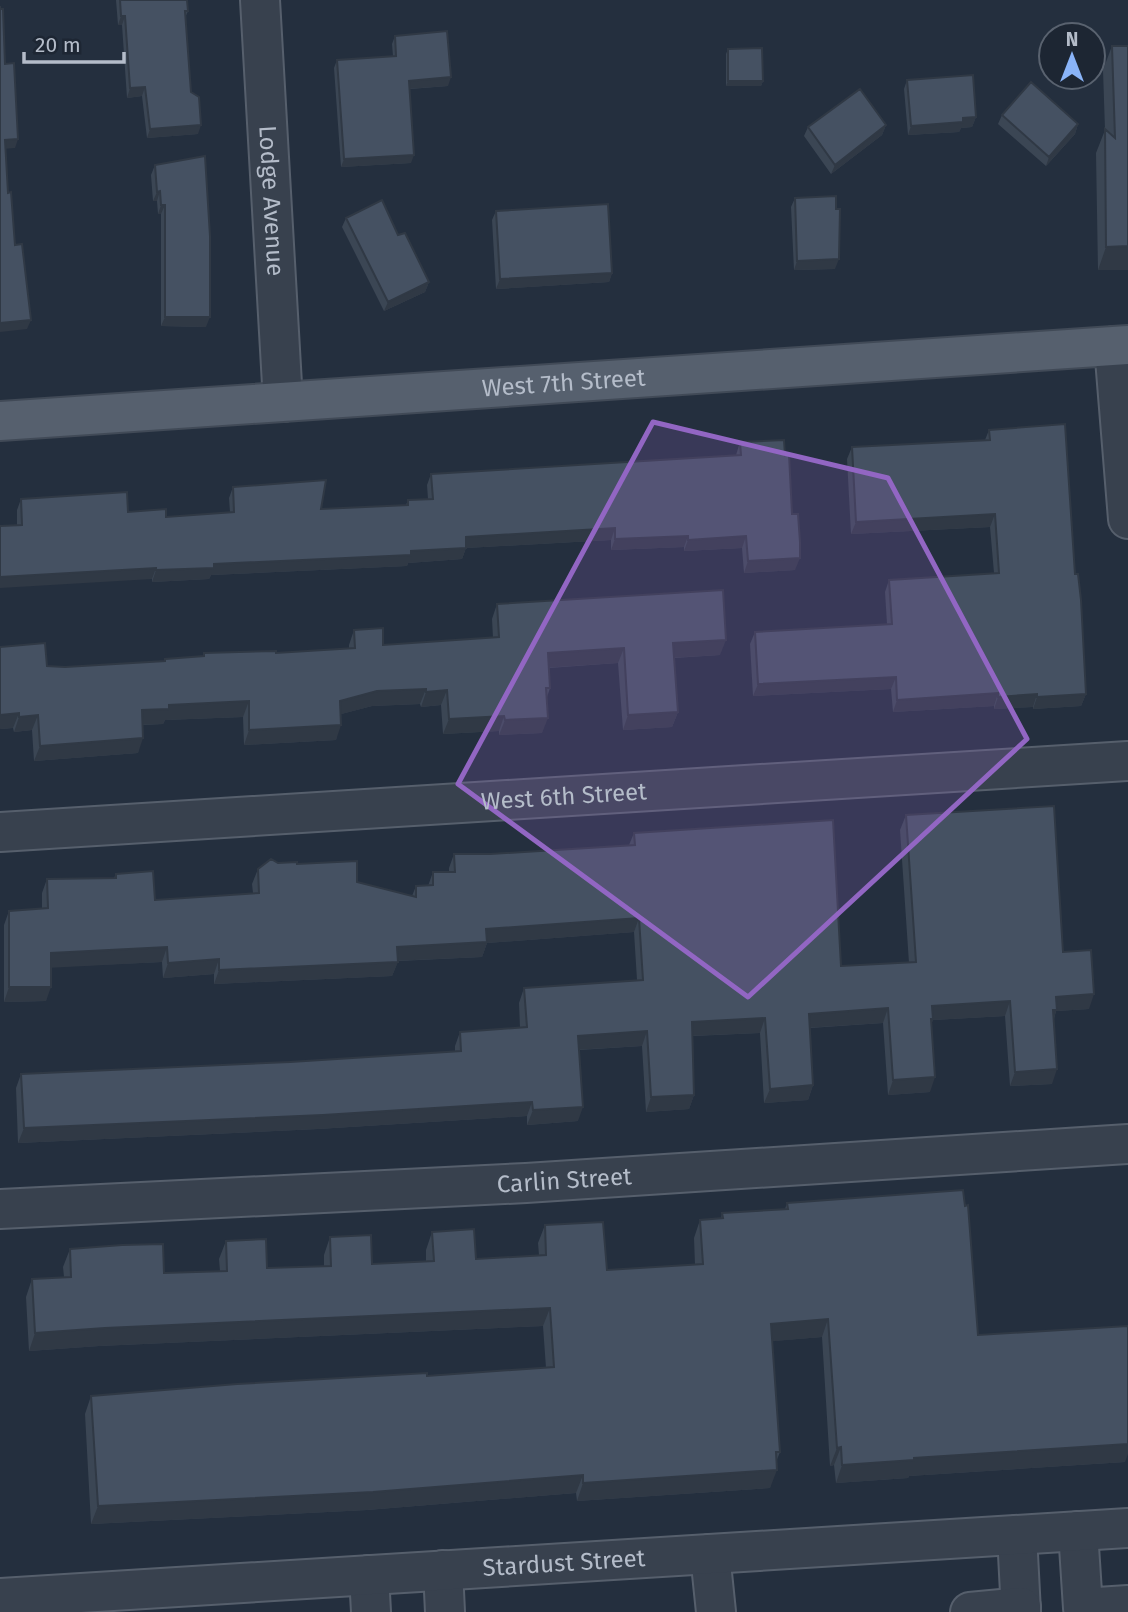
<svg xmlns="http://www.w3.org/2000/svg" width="1128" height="1612" font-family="'Fira Sans',sans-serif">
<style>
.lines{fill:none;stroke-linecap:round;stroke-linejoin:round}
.minor-casing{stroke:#565f6c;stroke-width:42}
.major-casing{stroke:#414a57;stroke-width:42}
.minor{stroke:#38414e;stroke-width:38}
.major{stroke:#56606e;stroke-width:38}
.wall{fill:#3b4654}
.shaded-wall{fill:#303945}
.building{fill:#455162;stroke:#303945;stroke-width:2}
.marked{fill:#9266c3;fill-opacity:0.2;stroke:#9266c3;stroke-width:5;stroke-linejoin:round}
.labels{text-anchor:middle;stroke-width:5;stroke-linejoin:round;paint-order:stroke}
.street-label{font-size:24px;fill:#b4bcc9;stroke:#1d2633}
</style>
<rect width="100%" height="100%" fill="#242f3e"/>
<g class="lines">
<!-- minor casing -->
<g class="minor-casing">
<g id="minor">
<path id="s1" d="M260,0L283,402"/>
<path d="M1114,346L1128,519"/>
<path id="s2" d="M0,832L1128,761"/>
<path id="s3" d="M0,1209L526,1183L1128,1144"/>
<path d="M1078,1531L1083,1608L1128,1605"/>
<path d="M1017,1535L1021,1612"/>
<path d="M710,1554L716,1612"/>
<path d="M443,1570L445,1612"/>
<path d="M369,1575L371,1612"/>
<path id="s4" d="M0,1598L1128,1528"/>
<path d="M970,1612L1021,1607"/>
</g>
</g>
<!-- major casing -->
<g class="major-casing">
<g id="major">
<path id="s5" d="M0,421L1128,345"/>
</g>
</g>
<!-- minor -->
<use href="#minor" class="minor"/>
<!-- major -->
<use href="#major" class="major"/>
</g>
<!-- wall -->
<path class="wall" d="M116,0H187L188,11L185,18L191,92L198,134L147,138L142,96L127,98L122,25H118Z
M395,36L448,86L410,89L411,163L341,167L334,68L337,60L393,56L392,44Z
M1112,46L1128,270H1098L1096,153L1105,130L1103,70Z
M728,49L763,81L761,86H726V54Z
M907,80L976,117L972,127L961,128L959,132L908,135L904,89Z
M1002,115L1078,124L1075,134L1046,166L998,124Z
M886,125L882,135L831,174L804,136L808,127Z
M155,165L206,327L161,326V214H158L157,201H153L151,175Z
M795,198L835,269L794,270L791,207Z
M496,211L612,273L609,282L496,289L492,220Z
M346,218L429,282L425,292L384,311L342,227Z
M989,430L1075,574L1086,694L1081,706L1033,709V707L994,709V706L893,712L891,689L753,696L750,644L755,632L887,624L885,592L889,580L994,573L990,527L851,534L847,459L852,447L985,440Z
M740,442L785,455L792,514L795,570L744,573L742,548L684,551V547L611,550V540L466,548L462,559L408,563L407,566L211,575L209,579L152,582V579L17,525V510L21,499L166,517L230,512L229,498L233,487L321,509L406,505L408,500L428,499L427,485L431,474L736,455Z
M497,604L720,655L674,658L678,712L672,727L623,730L618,663L549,668L550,688L547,697L542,733L499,735V731L443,734L441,705L421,707L420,704L372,706L341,714L336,740L244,745L243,717L165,720L163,724L143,725L138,753L34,761L32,730L14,732L13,728L0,729L65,667L164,661L165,659L203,656L204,653H276L349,649V645L354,630L383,645L493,638L492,619Z
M906,815L1063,952L1089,1009L1056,1011L1054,1019L1052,1084L1010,1086L1005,1016L933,1020L931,1024L930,1092L888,1095L883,1023L810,1028L813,1085L808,1100L764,1103L760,1033L693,1036L694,1095L689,1109L646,1112L642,1046L579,1050L578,1121L527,1125V1116L318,1129L18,1143L16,1088L21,1074L290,1062L455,1052V1046L460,1032L520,1028L519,1003L524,988L637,980L634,932L487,943L482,957L398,961L392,976L214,984V974L163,978L162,962L51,967L46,1001L4,1002V925L9,911L42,909V893L47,879L114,878L116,874L155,900L253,893L252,884L258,869L278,863L297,864L357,882L412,896L416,886H428L433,872H449V868L454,854H490L629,845L634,833L841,966L909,963L900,830Z
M787,1203L978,1335L1125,1462L909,1476L908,1478L836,1483L834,1465L830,1466L822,1337L772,1341L780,1452L776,1462L770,1488L577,1501L576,1493L367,1510L91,1524L85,1414L91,1396L546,1368L543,1326L99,1346L29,1351L26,1297L32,1279L64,1277L63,1267L70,1249L164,1273L220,1271L219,1259L226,1241L267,1268L324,1266V1255L330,1237L372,1264L426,1262V1250L432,1232L476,1259L539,1255L538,1243L545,1225L607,1270L695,1265L694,1238L700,1220L721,1218L722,1213L785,1209Z"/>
<!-- shaded-wall -->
<path class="shaded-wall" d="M121,16H125L122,25H118Z
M451,77L448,86L406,89L409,81Z
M728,81H763L761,86H726Z
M145,87L142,96L127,98L130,88Z
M976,117L972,127L961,128L959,132L908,135L911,126Z
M1078,124L1075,134L1046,166L1049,157Z
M201,125L198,134L147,138L150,129Z
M886,125L882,135L831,174L835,165Z
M18,139L15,148L2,149L5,140Z
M414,155L411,163L341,167L344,159Z
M160,191L157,201H153L157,192Z
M161,205H165L161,214H158Z
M1128,246V270H1098L1106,247Z
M839,259L835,269L794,270L797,261Z
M612,273L609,282L496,289L500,279Z
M429,282L425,292L384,311L388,302Z
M165,317H210L206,327L161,326Z
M31,320L27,329L0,332V323Z
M995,514L990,527L851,534L856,522Z
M615,528L611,540L466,548L462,559L408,563L407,566L211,575L209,579L152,582L156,570L214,564L411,551L466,537Z
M688,536L684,547L611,550L615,539Z
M746,536L742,548L684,551L688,540Z
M800,558L795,570L744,573L748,561Z
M156,568L152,579L0,588V577Z
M726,640L720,655L668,658L673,643Z
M624,648L618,663L542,668L548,653Z
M896,677L891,689L753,696L758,684Z
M426,689L420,704L372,706L334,716L340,701L377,691Z
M447,690L441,705L421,707L426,692Z
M998,693L994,706L893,712L897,700Z
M1037,694L1033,707L994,709L998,697Z
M1086,694L1081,706L1033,709L1037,697Z
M249,701L243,717L165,720L163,724L136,725L142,710L169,705Z
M678,712L672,727L623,730L628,715Z
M19,713L13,728L0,729V715Z
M38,715L32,730L14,732L19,717Z
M504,716L499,731L443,734L449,719Z
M548,718L542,733L499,735L505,720Z
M341,725L336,740L244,745L249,730Z
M143,738L138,753L34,761L40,746Z
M639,918L634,932L487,943L482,957L392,961L397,947L486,929Z
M167,947L162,962L46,968L51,953Z
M219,959L214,974L163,978L168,963Z
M398,962L392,976L214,984L219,970Z
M9,987H51L46,1001L4,1002Z
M1094,994L1089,1009L1056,1011L1052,1025H1048L1056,997Z
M1010,1001L1005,1016L933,1020L928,1033L932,1006Z
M888,1008L883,1023L804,1028L809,1014Z
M765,1018L760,1033L687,1036L692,1022Z
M647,1031L642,1046L573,1050L578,1036Z
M1057,1069L1052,1084L1010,1086L1015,1072Z
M935,1077L930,1092L888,1095L893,1080Z
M813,1085L808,1100L764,1103L770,1089Z
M694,1095L689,1109L646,1112L651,1097Z
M532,1102L527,1116L318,1129L18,1143L24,1128Z
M583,1107L578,1121L527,1125L533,1110Z
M550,1308L543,1326L99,1346L29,1351L35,1333L105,1328Z
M828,1319L822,1337L764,1342L771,1324Z
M1128,1444V1454L1125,1462L909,1476L908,1478L836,1483L842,1465L914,1458Z
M841,1447L834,1465L830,1466L837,1448Z
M777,1470L770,1488L577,1501L583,1483Z
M583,1475L576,1493L367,1510L91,1524L98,1506Z"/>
<!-- building -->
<path class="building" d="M120,0H187L188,11H185L191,92L199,97L201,125L150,129L145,87L130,88L125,16H121Z
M0,6V9H3L5,64L14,63L18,139L5,140L8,193L11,192L15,245L22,244L31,320L0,323Z
M447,31L451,77L409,81L414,155L344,159L337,60L396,56L395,36Z
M1112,46H1128V246L1106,247L1105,129L1115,138Z
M762,48L763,81H728V49Z
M973,75L976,117L963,118V122L911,126L907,80Z
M1031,82L1078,124L1049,157L1002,115Z
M860,89L886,125L835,165L808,127Z
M205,156L210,236V317H165V205H161L160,191L157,192L155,165Z
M836,196V209H840L839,259L797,261L795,198Z
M382,200L398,235L405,233L429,282L388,302L346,218Z
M608,204L612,273L500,279L496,211Z
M1065,424L1075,574H1078L1081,600L1086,694L1037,697V694L998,697V693L897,700L896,677L758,684L755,632L892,624L889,580L999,573L995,514L856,522L852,447L990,440L989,430Z
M784,440L785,455L789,454L792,514H798L800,542V558L748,561L746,536L688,540V536L615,539V528L466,537V548L411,551V555L214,564V568L156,570V568L0,577V526L22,525L21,499L127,492L128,512L166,509V517L234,512L233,487L326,480L321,509L408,505V500L433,499L431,474L741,455L740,442Z
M723,590L726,640L673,643L678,712L628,715L624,648L548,653L550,688H546L548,718L505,720L504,716L449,719L447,690L426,692V689L377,691L340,701L341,725L249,730V701L169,705V709L142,710L143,738L40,746L38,715L19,717V713L0,715V647L45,643L47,666L65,667L165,661V659L204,656V653L276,651V653L355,648L354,630L383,628V645L499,637L497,604Z
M1054,806L1063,952L1091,950L1094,994L1056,997L1057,1010H1053L1057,1069L1015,1072L1010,1001L932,1006L933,1019H931L935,1077L893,1080L888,1008L809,1014L813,1085L770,1089L765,1018L692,1022L694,1095L651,1097L647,1031L578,1036L583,1107L533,1110L532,1102L323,1115L24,1128L21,1074L290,1062L461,1051L460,1032L527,1027L524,988L643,980L639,918L486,929L487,942L397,947L398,962L219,970V959L168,963L167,947L51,953V987H9V911L48,908L47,879L116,878V874L153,871L155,900L259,893L258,869L271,859L278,863L297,862V864L357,861V882L416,897V886L433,885V872H455L454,854H490L635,845L634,833L833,820L841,966L916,962L906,815Z
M963,1190L965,1206L968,1205L978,1335L1128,1326V1444L914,1458V1460L842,1465L841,1447L837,1448L828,1319L771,1324L780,1452H776L777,1470L583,1483V1475L373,1492L98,1506L91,1396L237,1384L427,1373V1376L554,1367L550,1308L105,1328L35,1333L32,1279L71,1277L70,1249L122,1245L163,1244L164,1273L227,1271L226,1241L266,1239L267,1268L331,1266L330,1237L371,1235L372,1264L434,1261L432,1232L474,1229L476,1259L546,1255L545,1225L603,1222L607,1270L703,1264L700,1220L723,1218L722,1213L788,1209L787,1203Z"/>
<!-- marked area -->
<path class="marked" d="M653,422L888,478L1027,739L748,997L458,784Z"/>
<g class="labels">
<!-- street labels -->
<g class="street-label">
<text dy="8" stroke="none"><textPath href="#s1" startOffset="201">Lodge Avenue</textPath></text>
<text dy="8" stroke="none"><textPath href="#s5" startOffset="565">West 7th Street</textPath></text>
<text dy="8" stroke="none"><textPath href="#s2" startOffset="565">West 6th Street</textPath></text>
<text dy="8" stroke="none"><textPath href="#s3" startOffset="565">Carlin Street</textPath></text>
<text dy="8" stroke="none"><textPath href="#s4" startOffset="565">Stardust Street</textPath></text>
</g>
</g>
<!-- north arrow -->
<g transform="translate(1072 56)"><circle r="33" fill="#1d2633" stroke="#59626f" stroke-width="2"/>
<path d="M0-5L12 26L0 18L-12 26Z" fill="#8ab4f8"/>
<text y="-10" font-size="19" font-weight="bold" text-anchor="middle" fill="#b4bcc9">N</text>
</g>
<!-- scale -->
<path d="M24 52v10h100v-10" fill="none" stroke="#b4bcc9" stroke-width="3.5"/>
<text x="35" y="52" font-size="21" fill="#b4bcc9" stroke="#1d2633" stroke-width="5" paint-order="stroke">20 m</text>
</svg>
